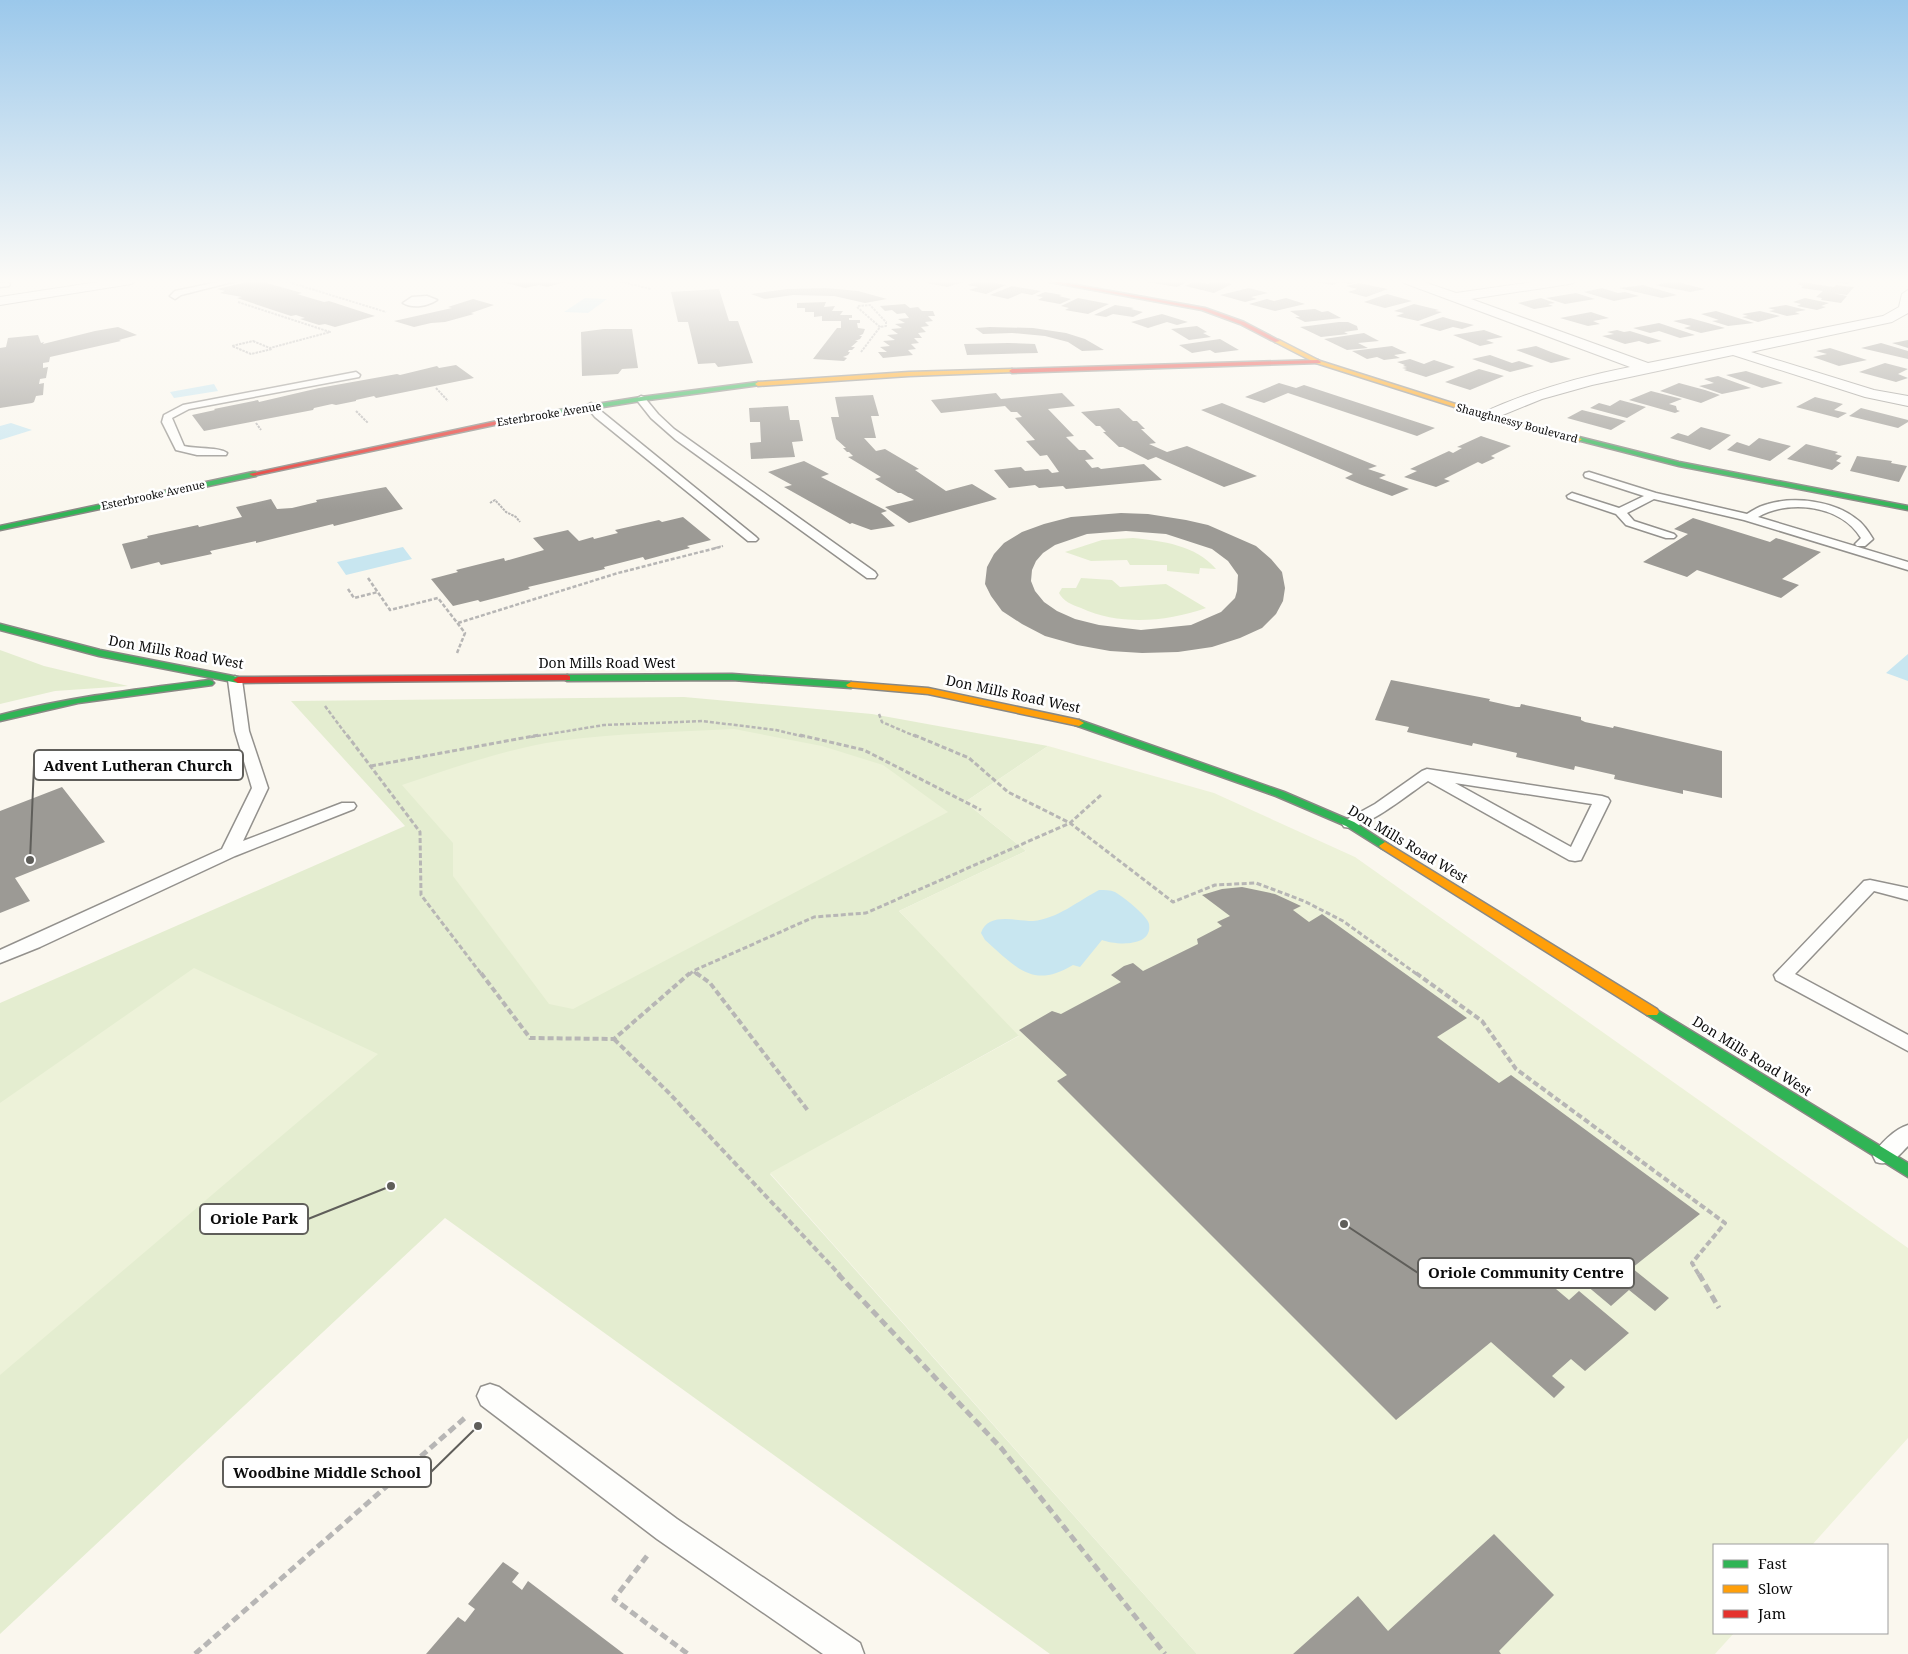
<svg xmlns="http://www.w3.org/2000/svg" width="1908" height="1654" font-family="'Noto Serif',serif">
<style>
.green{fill:#e4edd0}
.pitch{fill:#edf2d9}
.water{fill:#c8e6f0}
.building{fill:#9c9a95;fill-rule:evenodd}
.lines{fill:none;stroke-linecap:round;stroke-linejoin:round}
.lane-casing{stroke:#93918d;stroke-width:3}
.street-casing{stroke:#93918d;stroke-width:2}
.fast-casing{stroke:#898884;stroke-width:3}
.slow-casing{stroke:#898884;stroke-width:3}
.jam-casing{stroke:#898884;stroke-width:3}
.path-far4{stroke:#b7b6b5;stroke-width:2;stroke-dasharray:2.5 1;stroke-linecap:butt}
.path-far3{stroke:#b7b6b5;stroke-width:2.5;stroke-dasharray:4 2;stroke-linecap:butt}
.path-far2{stroke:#b7b6b5;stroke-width:3;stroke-dasharray:5 2.5;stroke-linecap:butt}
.path-far1{stroke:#b7b6b5;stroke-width:4;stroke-dasharray:6 3;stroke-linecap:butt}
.path{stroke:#b7b6b5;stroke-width:5;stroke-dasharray:8 4.5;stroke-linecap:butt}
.lane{fill:#fefefc;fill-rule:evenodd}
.street{fill:#fefefc;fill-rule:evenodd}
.fast{fill:#30b455;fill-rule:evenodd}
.slow{fill:#ff9f0a;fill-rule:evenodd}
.jam{fill:#e5322d;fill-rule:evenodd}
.labels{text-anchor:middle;stroke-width:5;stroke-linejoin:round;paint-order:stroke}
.far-street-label{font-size:11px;fill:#0b0b0b;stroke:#fff}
.street-label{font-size:14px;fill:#0b0b0b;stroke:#fff}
.leader{fill:none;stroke:#5f5e5a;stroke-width:2}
.callout-dot{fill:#5f5e5a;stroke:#fff;stroke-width:2}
.callout{fill:#fff;stroke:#5f5e5a;stroke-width:2}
.callout-label{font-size:15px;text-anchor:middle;font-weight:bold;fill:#0b0b0b}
</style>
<rect width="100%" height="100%" fill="#faf7ee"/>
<!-- green -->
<path class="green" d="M1133,538C1162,541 1196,545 1216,569L1200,568L1199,574L1167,571V565H1130L1127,560L1091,561L1065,552L1102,540Z
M1081,578L1112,580L1120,587L1166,584L1206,608C1166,622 1120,626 1081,608C1072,605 1063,601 1059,593L1062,588H1076Z
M0,650L44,666L128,686L55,691L0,704Z
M684,697L872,714L1048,746L965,802L1026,851L899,911L1020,1035L770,1174L1197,1654H1050L445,1218L0,1634V1003L405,826L291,701Z"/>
<!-- pitch -->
<path class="pitch" d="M734,729L822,746L883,765L948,812L573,1009L549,1004L453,876V843L402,785C453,768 505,749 559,741C617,733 676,732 734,729Z
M1048,746L1214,793L1355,857L1908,1248V1438L1812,1545H1714V1633H1734L1715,1654H1197L770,1173L1019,1036L899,911L1026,851L965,802Z
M194,968L378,1054L0,1375V1103Z"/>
<!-- water -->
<path class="water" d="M585,298L607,299L588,313L564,312Z
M214,384L218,391L174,398L170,392Z
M11,423L32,430L0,440V426Z
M403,547L412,559L346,575L337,562Z
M1908,654V681L1886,673Z
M1099,890C1105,890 1110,890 1115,892C1122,896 1148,916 1149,924C1153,948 1115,945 1102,940L1080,967L1073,965C1032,990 1015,966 985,940L981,933C988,912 1015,921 1033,921C1057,919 1078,901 1099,890Z"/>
<!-- building -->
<path class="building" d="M256,280L302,293L297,294L324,302L329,301L375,316L335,327L325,324L319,325L300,319L305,318L296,315L291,316L237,298L242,297L220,293L225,291L217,289Z
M494,280H561L568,281L547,287L539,285L525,288Z
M937,280H970L947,287L927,283Z
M979,280L1006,285L986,294L969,290L978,287L967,285Z
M1153,280H1183L1178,282L1185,283L1177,287L1147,282Z
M1317,280H1363L1349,284L1341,282L1332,285L1312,281Z
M1829,280H1854L1853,282H1849L1848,284L1829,281Z
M1195,281L1208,284L1212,281L1232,284L1214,293L1185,286Z
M1675,281L1689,285L1705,289L1690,292L1655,285Z
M1801,282L1834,287L1836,285L1854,287L1847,295L1833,293L1847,296L1841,303L1821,300L1822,298L1816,297L1823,291L1801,288L1803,286L1798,284Z
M1359,283L1388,289L1366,297L1348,292L1357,289L1346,286Z
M1643,285L1677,295L1662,298L1619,288Z
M1012,286L1041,291L1032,295L1022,293L1008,299L990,295Z
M826,288L858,291L887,299L865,303L834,296L793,295L765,299L751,294L787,289Z
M1249,288L1268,293L1251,297L1257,299L1245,302L1220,295Z
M1602,288L1618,293L1625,292L1639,296L1614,301L1584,292Z
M719,289L729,321H738L753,363L718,367L715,363L698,364L688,322H678L671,292Z
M1045,292L1062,295L1059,296L1071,299L1060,304L1038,300L1043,297L1036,296Z
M1576,293L1595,299L1565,304L1546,298Z
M1387,294L1412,301L1385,308L1364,302Z
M1078,298L1109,304L1088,314L1065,310L1069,308L1061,306Z
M1286,298L1305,304L1275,311L1249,304L1267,299L1274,301Z
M1541,298L1555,303L1548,304L1553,306L1534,309L1518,303Z
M1805,298L1829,303L1821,306L1826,307L1817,310L1797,306L1801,304L1793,302Z
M473,299L494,305L471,313L474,314L445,322L431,323L414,327L394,321L452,308L448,307Z
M826,302L824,307L835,306L832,311H843L840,315H852V318H849V320H860V323H857L858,328L865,329L863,334L859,336H862L860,339L855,341H858L851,347H855L852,350H849L848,352H850L848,355L843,357L847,358L844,361L813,359L837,328H841V321H822V316L814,317V312H805V308H797V303Z
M905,304L910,308L918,307L922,311H933L935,316H928L933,321L925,322L929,326L921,327L926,332L918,333L922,338H914L919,343L911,344L916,349L908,350L913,355L883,358L878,352H887L880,347L890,346L883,341L895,340L887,335L898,334L891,329L902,328L895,324L905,323L898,319L909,318L905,313L897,314L892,310L885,311L880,306Z
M1414,304L1439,310L1435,311L1442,312L1418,321L1396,316L1404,313L1394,311Z
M1115,305L1134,308L1131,309L1143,312L1133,317L1113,314L1106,317L1094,315Z
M1786,305L1806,310L1795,312L1800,314L1787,316L1769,311L1775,310L1768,308Z
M1315,309L1322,312L1328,311L1341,318L1305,322L1295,317H1300L1290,311Z
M1716,311L1754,323L1728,326L1712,321L1719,320L1701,314Z
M1760,311L1780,316L1758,322L1742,317L1748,316L1742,314Z
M1591,312L1609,318L1593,321L1600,324L1588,326L1560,318Z
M1162,314L1188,322L1177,325L1167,322L1148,328L1131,322Z
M1443,317L1453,320L1474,325L1462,329L1453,327L1440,331L1419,325Z
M1690,318L1708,323L1725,328L1701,333L1684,328L1691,326L1673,321Z
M1339,322H1348L1357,326L1358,330L1344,332L1348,334L1321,337L1300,327Z
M1659,323L1695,335L1680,338L1659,331L1650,333L1633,328Z
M1197,326L1207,332L1203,333L1211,337L1189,340L1171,329Z
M118,327L137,335L119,340L121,341L50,357L49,362L43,363V368L48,367L46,378L40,379L39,384L44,383L43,395L36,396L34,402L32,403L0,408V348L6,347L8,338L38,335L41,343L44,342L43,344L95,331Z
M990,327L1033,328L1066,333L1085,339L1104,350L1082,351L1068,342L1045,336L1012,333L983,334L975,328Z
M604,329H632L638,368L622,369L618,374L582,376L581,332Z
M1484,330L1503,337L1486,340L1494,343L1480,346L1453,335Z
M1617,330L1624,332L1630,331L1662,341L1648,344L1639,341L1625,344L1602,336L1614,334L1607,332Z
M1364,333L1379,341L1358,343L1368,348L1347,350L1324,339Z
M1220,339L1239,350L1215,353L1210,350L1192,353L1179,345Z
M1908,340V348L1892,343L1898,342Z
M1008,343L1035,344L1038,353L967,355L964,344Z
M1881,343L1908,351V359L1861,348Z
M1392,346L1407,353L1394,355L1400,358L1384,360L1377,357L1367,359L1352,351Z
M1536,346L1551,352L1571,359L1551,363L1516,350Z
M1830,348L1867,360L1839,366L1813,357L1827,354L1816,351Z
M1490,355L1512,363L1519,361L1534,366L1510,372L1472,359Z
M1410,359L1424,364L1434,360L1455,367L1426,377L1404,370L1407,369L1402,368L1407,367L1403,366L1405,365L1397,362Z
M1885,363L1908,369L1898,374L1908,378L1896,382L1859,372Z
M456,365L474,378L376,398L374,396L356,400V401L336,405L332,404L314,408L313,410L204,431L192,415L215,410L214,409L258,400L259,402L319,388L397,374L400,375L437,366L439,368Z
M1479,369L1504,376L1470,390L1445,382Z
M1746,371L1783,383L1762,388L1726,375Z
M1718,376L1751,388L1722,394L1699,386L1714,383L1704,379Z
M1279,383L1296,388L1304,385L1435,428L1417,436L1288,393L1264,403L1245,397Z
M1679,383L1705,390L1720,395L1701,403L1660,391Z
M1651,391L1682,399L1669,404L1676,406L1677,410L1680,411L1675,413L1629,400Z
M996,393L1001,399L1062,393L1075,406L1048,409L1074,436L1066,437L1079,450H1085L1094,459L1085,460L1092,468L1098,467L1101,469L1144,464L1162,480L1066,489L1063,486L1039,488L1035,485L1009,488L994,470L1021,467L1025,471L1048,469L1052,473L1059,472L1047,455L1040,456L1026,441L1035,440L1015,418L1022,417L1017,412H1011L1005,406L941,413L931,400Z
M873,395L879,416H871L876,438H864L876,451L885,449L919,469L915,470L946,491L972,484L997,499L909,523L885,507L914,500L901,493H898L875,479L881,477L848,457L853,456L849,452H847L843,448H846L836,439L831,417H839L835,397Z
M1815,397L1843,404L1834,410L1847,413L1838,418L1796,407Z
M1620,400L1646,407L1627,418L1590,408L1599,403L1610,406Z
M1222,403L1377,466L1368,469L1386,475L1379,478L1409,489L1392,496L1362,485L1345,478L1353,474L1201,410Z
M788,406L790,420H799L803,441L792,442L795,457L751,459L750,443L761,442L760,422H750L749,408Z
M1119,408L1133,421H1137L1145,429H1141L1156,443L1149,444L1167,452L1187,446L1257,476L1224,487L1156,457L1148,460L1123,447H1119L1103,432H1106L1100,426H1096L1081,412Z
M1861,408L1908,420V422L1898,428L1849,416Z
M1582,410L1626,421L1611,430L1567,418Z
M1701,427L1731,435L1710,450L1670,438L1678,433L1688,436Z
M1481,436L1511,446L1491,456L1495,458L1482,464L1478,462L1444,479L1450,481L1436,487L1404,477L1417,471L1410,469L1449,451L1453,453L1462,448L1457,447Z
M1759,438L1791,446L1770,461L1727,450L1737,442L1749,446Z
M1806,444L1838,452L1835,454L1842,456L1836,461L1841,463L1832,470L1787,459Z
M1857,456L1892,461L1891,463L1907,466L1899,482L1850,471Z
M804,461L829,474L821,477L887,511L881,513L895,526L871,530L852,523L850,524L784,487L792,485L768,472Z
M386,487L403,509L334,526L333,524L256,543V541L210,551L212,554L161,565L159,562L131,569L122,544L148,538L147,536L198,525L199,527L242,517L236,507L271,499L277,509L292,508L317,502L316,500Z
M1121,513L1148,514L1186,520L1208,525L1256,546L1271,559L1282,572L1285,588L1283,601L1276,614L1262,628L1240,638L1212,647L1178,652L1142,653L1110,651L1077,645L1045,636L1022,624L1002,611L991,596L985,584L987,567L994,554L1004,543L1022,532L1044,524L1071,517ZM1126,531L1166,534L1212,549L1228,561L1238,575L1237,591L1235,598L1221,612L1191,625L1141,630L1099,625L1075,619L1057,611L1044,602L1035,591L1031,581L1032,570L1036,561L1043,553L1055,545L1087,534Z
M683,517L711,540L687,546L690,548L645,560L643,557L604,567L605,569L528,587L530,589L480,602L478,600L453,606L431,579L458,572L456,570L504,558L505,561L544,550L533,538L568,530L579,541L593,537L594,539L618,533L615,530L659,520L662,522Z
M1693,518L1770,542L1776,538L1821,552L1782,579L1799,585L1781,598L1697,570L1687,577L1643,562L1688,534L1674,529Z
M1391,680L1490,699L1489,701L1516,707H1520L1521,704L1581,717V720L1585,722L1613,728L1614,726L1722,751V798L1683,790V794L1614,779L1615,775L1575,766L1574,770L1516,757L1517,753L1473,743L1472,746L1407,732L1409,727L1375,720Z
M62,787L105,842L15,878L30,901L0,913V811Z
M1242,887L1275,894L1301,906L1293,910L1309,922L1322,914L1467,1018L1437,1037L1499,1083L1511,1075L1700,1214L1632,1268L1669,1298L1655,1311L1629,1290L1611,1306L1574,1275L1556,1289L1569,1300L1579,1291L1629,1333L1585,1371L1571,1359L1552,1376L1565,1387L1554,1398L1491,1342L1396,1420L1057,1081L1067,1075L1019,1030L1052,1011L1061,1014L1121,982L1111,975L1124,966L1133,963L1143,971L1198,944L1197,939L1222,926L1217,922L1230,916L1202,895L1222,889Z
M1494,1534L1554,1595L1499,1651L1501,1654H1293L1358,1596L1388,1631Z
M503,1562L519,1573L512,1582L522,1590L528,1581L624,1654H426L458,1617L465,1622L475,1609L468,1604Z"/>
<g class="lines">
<!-- lane casing -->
<g class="lane-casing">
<path id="lane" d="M228,280H240L181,295L175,299L170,296L175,291Z
M6,282L10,284L9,286L0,287V283Z
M427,296L437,300C428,306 413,309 403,303L412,297Z
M356,372L360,375L359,377L189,409L172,418L184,446C195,449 220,447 227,453L226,455H197L176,450L162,422L164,415L183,405Z
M641,396L644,397L658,414L674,429L875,572L877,575L875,578H867L676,440L651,418L636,399Z
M591,403L756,537L758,539L756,541H748L595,417L586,406Z
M1589,472L1656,493L1747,514C1753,510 1760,506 1768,504C1795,496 1833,501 1855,518C1863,523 1868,531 1873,539L1865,546H1857L1855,544L1861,538C1841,505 1789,499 1758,517L1908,562V570L1744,520L1654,499L1627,513L1634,521L1674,534L1676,536L1674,538H1666L1626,525L1616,514L1568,498L1567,496L1572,493L1619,508L1644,496L1585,477L1584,475L1585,473Z
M235,676L242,680L249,731L268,788L243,841L342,803H354L356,806L354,809L235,856L40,947L0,963V950L222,849L252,788L235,731L228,680Z
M1427,769L1602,796L1608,798L1610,801L1583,856L1581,860L1575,861L1569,860L1428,781C1411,792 1363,832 1344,827L1342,824L1344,821L1375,804L1422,771ZM1455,783L1592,804L1571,847Z
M1870,880L1908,888V900L1874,891L1795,974L1908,1035V1051L1776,980L1774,975L1864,881Z
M1908,1125V1146C1898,1156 1891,1167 1876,1162L1873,1156C1879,1144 1895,1129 1908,1125Z
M490,1384L499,1387L677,1519L860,1643L864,1654H823L657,1539L481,1405L477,1396L481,1387Z"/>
</g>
<!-- street casing -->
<g class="street-casing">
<path id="street" d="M111,280H137L131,284L0,305V297Z
M1402,280H1418L1456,293L1547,280H1575L1573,283L1569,284L1471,299L1648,363L1883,316L1899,307L1902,294L1908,290V313L1892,322L1751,352L1874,390L1908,396V406L1865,397L1733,355L1592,385L1542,399L1488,421L1482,419L1480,416L1482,413C1530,391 1579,377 1630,367L1404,283Z"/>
</g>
<!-- fast casing -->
<g class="fast-casing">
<path id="fast" d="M758,382L760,383V385L641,401L521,420L518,418L521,416L641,397Z
M1579,437L1679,462L1908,506V510L1679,466L1577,440L1576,439Z
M253,472H256V476L0,530V526Z
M0,624L100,650L238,677L243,680L238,683L99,656L0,630Z
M732,674L851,682L856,685L851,688L732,680L567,681L562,678L567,675Z
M209,680L212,681L214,683L212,685L78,703L0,721V715C69,697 139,689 209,680Z
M1079,720L1284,792L1354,822L1391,846L1385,850L1381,848L1346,826L1276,796L1075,725L1074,723Z
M1652,1007L1908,1163V1177L1647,1015L1645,1012L1647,1009Z"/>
</g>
<!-- slow casing -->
<g class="slow-casing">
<path id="slow" d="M1275,340H1279L1320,361L1490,415L1582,439L1579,441L1486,417L1316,363L1275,342Z
M1012,369L1014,370V372L909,376L758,386L755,384L758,382L909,372Z
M851,682L928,688L1079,720L1084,723L1079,726L928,694L848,687L846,685Z
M1385,842L1657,1009L1659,1012L1657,1015H1647L1381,848L1379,846Z"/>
</g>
<!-- jam casing -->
<g class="jam-casing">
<path id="jam" d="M1048,280L1205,308L1244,322L1280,341L1275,342L1240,324L1202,310L1050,282Z
M1318,360L1321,362L1320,363L1012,373L1009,371L1012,369Z
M521,416L524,418L523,419L253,476L249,474Z
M567,675L570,676V680L238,683L233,680L238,677Z"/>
</g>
<!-- path-far4 -->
<path class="path-far4" d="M282,280L386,312
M614,280L651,289
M238,302L330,332L270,348
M858,306L870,305L886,322V326L880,327
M857,307L880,327L861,352
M253,341L272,349L251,354L232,346Z
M436,388L448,401
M356,411L368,423
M256,423L261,430
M490,503L495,500L506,512L516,517L520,522
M715,548L723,546"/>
<!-- path-far3 -->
<path class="path-far3" d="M368,578L390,610L438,598L465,633L457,653
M348,589L354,598L378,592
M458,623L618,573L720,547
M325,706L348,737
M879,714L882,722L917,737
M531,737L604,725L702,721L776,730L805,737"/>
<!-- path-far2 -->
<path class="path-far2" d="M347,735L420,832L421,895L482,975
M800,735L864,750L981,810
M914,735L969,758L1008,792L1070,823L1173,902L1215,885L1256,883L1304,901L1343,921L1418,975
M371,766L539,735
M694,972L698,975
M689,975L693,971L814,917L866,913L1070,823L1101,795"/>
<!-- path-far1 -->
<path class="path-far1" d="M481,973L530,1038L614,1039L690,973
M696,973L710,983L809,1112
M1416,973L1482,1021L1516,1069L1725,1223L1692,1263L1699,1275
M614,1039L669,1093L840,1275"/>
<!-- path -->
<path class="path" d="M838,1274L1002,1449L1165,1654
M1699,1274L1719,1308
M647,1556L614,1599L688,1654
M195,1654L467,1416"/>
<!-- lane -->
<use href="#lane" class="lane"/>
<!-- street -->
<use href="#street" class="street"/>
<!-- fast -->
<use href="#fast" class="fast"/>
<!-- slow -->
<use href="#slow" class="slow"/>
<!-- jam -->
<use href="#jam" class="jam"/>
</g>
<!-- sky -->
<linearGradient id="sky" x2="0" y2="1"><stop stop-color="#9bc8eb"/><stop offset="0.55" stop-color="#fdfbf7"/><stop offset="1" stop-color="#fdfbf7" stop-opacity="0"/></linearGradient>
<rect width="1908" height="511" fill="url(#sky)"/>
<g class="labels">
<!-- far-street labels -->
<g class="far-street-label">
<text transform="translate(549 414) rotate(-9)" y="4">Esterbrooke Avenue</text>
<text transform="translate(1517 423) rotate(15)" y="4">Shaughnessy Boulevard</text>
<text transform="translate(153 495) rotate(-12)" y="4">Esterbrooke Avenue</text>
</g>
<!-- street labels -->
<g class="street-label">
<text transform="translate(176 652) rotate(10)" y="5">Don Mills Road West</text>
<text x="607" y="668">Don Mills Road West</text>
<text transform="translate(1013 694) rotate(12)" y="5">Don Mills Road West</text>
<text transform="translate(1408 844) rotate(31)" y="5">Don Mills Road West</text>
<text transform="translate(1752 1056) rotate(32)" y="5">Don Mills Road West</text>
</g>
</g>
<!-- callouts -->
<path class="leader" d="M30 860L34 765M391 1186L308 1219M1344 1224L1418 1273M478 1426L431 1472"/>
<g class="callout-dot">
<circle cx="30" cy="860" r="5"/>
<circle cx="391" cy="1186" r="5"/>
<circle cx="1344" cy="1224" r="5"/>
<circle cx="478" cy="1426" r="5"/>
</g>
<g class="callout">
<rect x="34" y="750" width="209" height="30" rx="5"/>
<rect x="200" y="1204" width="108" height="30" rx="5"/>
<rect x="1418" y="1258" width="216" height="30" rx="5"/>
<rect x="223" y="1457" width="208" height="30" rx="5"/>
</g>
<g class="callout-label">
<text x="138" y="771">Advent Lutheran Church</text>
<text x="254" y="1224">Oriole Park</text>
<text x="1526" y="1278">Oriole Community Centre</text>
<text x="327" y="1478">Woodbine Middle School</text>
</g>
<!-- legend -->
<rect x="1713" y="1544" width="175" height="90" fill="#ffffff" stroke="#9d9d9d"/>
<rect x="1723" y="1560" width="25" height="8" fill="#30b455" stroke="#9d9d9d"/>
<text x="1758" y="1569" font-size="15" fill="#0b0b0b">Fast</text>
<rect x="1723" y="1585" width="25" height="8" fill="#ff9f0a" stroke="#9d9d9d"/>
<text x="1758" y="1594" font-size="15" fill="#0b0b0b">Slow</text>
<rect x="1723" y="1610" width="25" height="8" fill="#e5322d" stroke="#9d9d9d"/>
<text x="1758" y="1619" font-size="15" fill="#0b0b0b">Jam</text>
</svg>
